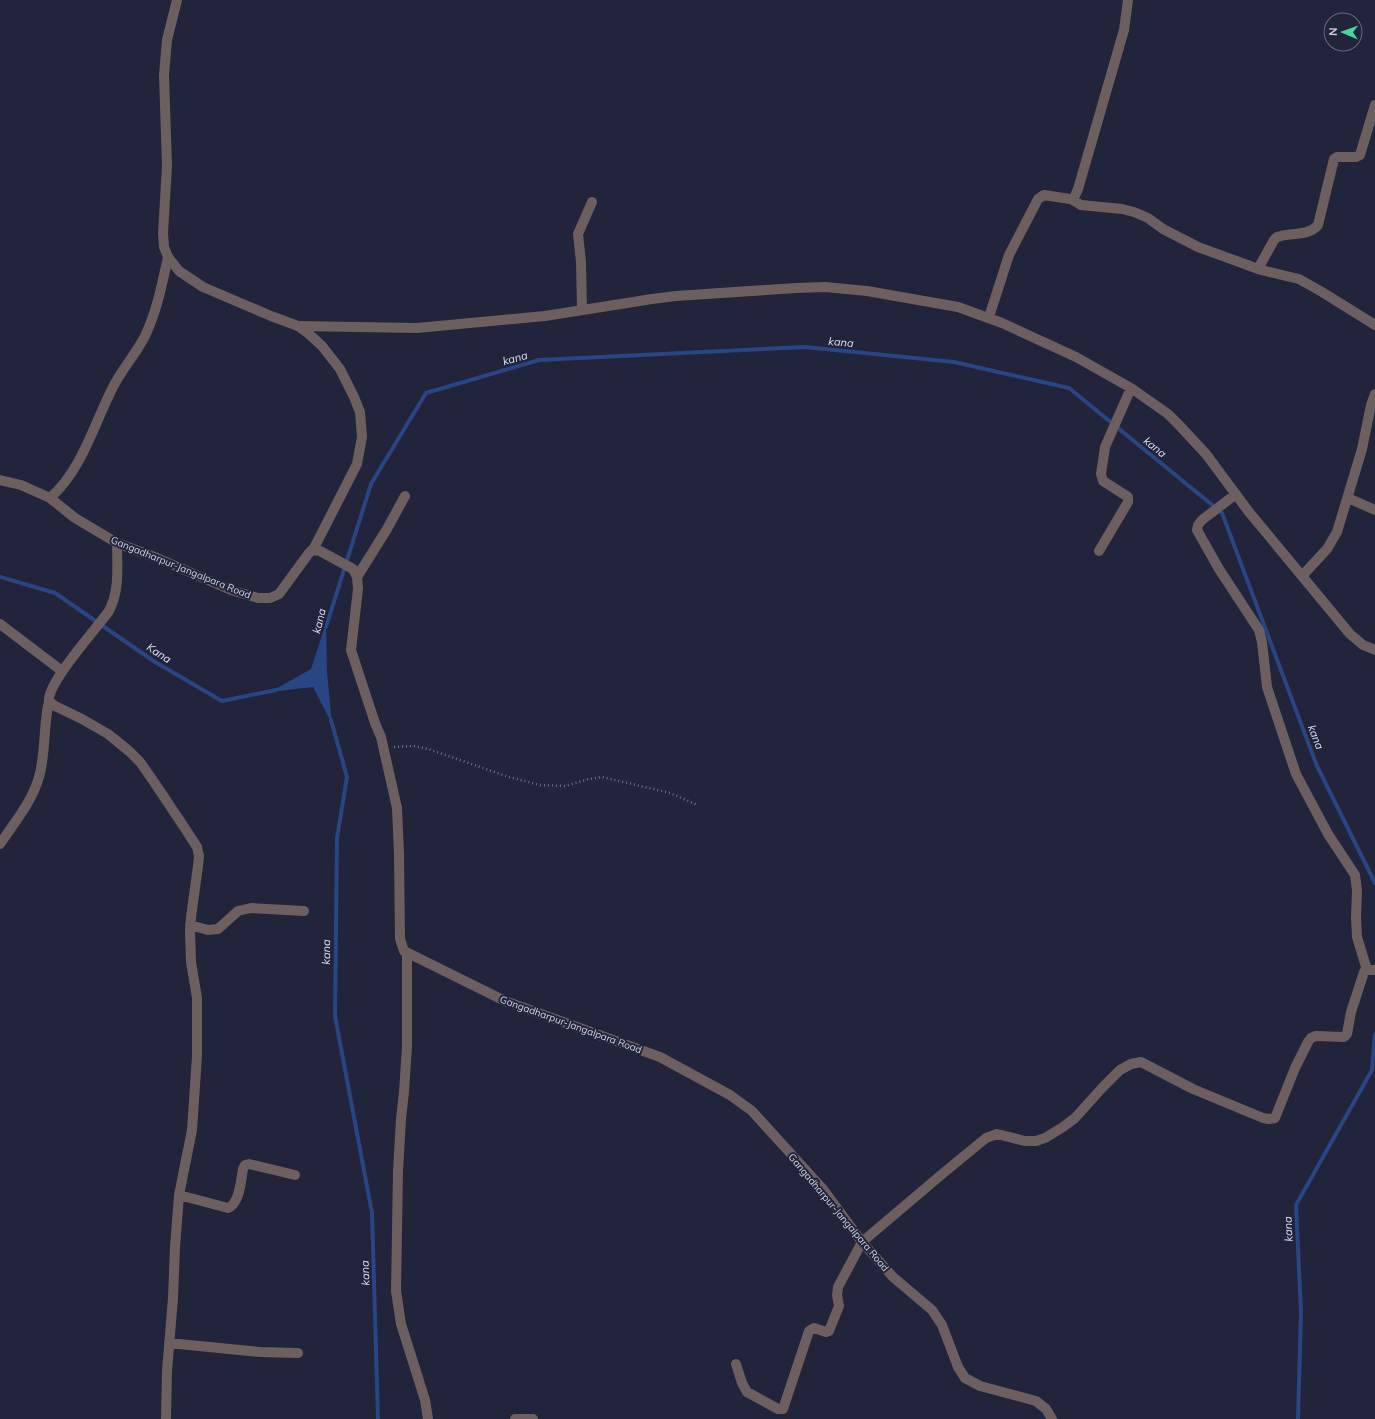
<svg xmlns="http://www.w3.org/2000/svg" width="1375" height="1419" font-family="Mulish,sans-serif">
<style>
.water{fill:#284584}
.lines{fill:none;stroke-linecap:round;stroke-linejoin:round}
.stream{stroke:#284584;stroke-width:4}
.path{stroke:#707386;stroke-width:2.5;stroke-dasharray:1 3;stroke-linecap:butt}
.minor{stroke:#6d5e5f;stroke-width:10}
.tertiary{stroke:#6d5e5f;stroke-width:10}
.labels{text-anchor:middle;stroke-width:4;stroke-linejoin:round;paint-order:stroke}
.street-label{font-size:10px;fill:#d0d3e2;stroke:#21243a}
.water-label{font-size:11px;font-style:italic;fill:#dbe5f8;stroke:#21243a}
</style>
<rect width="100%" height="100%" fill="#21243a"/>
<!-- water -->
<path class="water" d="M326,623L327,672L332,724L313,687L270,692L311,669Z"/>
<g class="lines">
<!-- stream -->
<path class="stream" d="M0,577L55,593L155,662L222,701L276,690
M326,627L371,484L426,393L539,360L805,347L954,362L1069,388L1222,513L1317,766L1375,883
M331,720L347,777L337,838L335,1016L372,1213L378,1419
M1298,1419L1301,1312L1296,1205L1372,1070L1375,1034"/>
<!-- path -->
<path class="path" d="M394,747L414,746L428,749L509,777L540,785L565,786L589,779L602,777L670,793L684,799L697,805"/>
<!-- minor -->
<path class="minor" d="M1071,199L1081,205L1122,209L1134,212L1148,218L1163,229L1198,247L1261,270L1299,279L1322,292L1375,325
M1258,269L1274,240L1277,237C1290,232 1308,237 1318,225L1334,159L1337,157H1356L1360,155L1375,105
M582,310L581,262L578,234L592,202
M989,317L1009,255L1038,199L1044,195L1070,199L1074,198L1078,189L1124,30L1128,0
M298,326L417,328L545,316L652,299L676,296L796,288L825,287L867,291L958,307L1002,323L1076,357L1131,388L1168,414L1179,425L1206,454L1249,512L1350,634L1363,645L1375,650
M1236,494L1202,520L1198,525L1197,530L1219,569L1259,630L1262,642L1267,687L1296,774L1328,834L1355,875L1357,890L1356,918L1357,937L1367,970
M50,498C82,470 94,424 113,387C122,369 136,354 145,336C157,311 162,284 168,257
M1348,498L1375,510
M117,543C117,566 120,590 109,611C97,628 47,683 49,701L55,706L82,719L108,734L129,751L140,762L154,782L186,830L197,847L199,856L198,866L191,917L190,930L191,962L197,998V1056L192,1130L179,1195L175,1247L173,1298L167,1371L166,1419
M1099,551L1128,502V497L1125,495L1103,481L1101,474L1105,447L1131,388
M1302,576L1327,549L1337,532L1362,449L1371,405L1375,394
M357,577L387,529L405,496
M0,624L62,671
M0,844C14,823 32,802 39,777C46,753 43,726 49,701
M190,925L208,930L218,929L238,911L251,908L304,911
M407,953V1047L404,1092L401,1119L398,1171L396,1291L401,1324L425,1400L428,1419
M179,1195L228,1208C240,1204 241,1179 243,1169L245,1165L249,1164L295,1175
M169,1343L260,1352L298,1353
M736,1364L742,1383L747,1392L778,1409H783L809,1331L814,1328L826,1332L829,1331L839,1306L837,1295L838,1287L862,1242L941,1175L986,1138L997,1134L1025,1141H1036L1045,1138L1063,1127L1075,1118L1102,1088L1120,1070L1131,1064L1141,1062L1193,1089L1263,1118L1269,1119L1275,1118L1295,1068L1308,1042L1311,1038L1316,1036L1344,1037L1347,1034L1351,1012L1364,972L1367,970H1375
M515,1419H533"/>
<!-- tertiary -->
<path class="tertiary" d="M177,0L167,40L164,75L167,166L163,233L164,247L168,257L179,271L203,287L271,316L298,326L309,334L322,346L340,369L354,397L360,412L362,437L357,464L313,550
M0,480L21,485L50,498L75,518L117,543L157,558L231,590L258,598H270L279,594L309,553L312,550L320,551L353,569L357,577L358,589L351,650L375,723L381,737L397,808L399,854L400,939L404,951L505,1001L660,1057L730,1095L752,1111L822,1188L862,1242L893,1277L932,1310L942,1325L958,1367L965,1378L980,1386L1036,1401L1046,1409L1052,1419"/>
</g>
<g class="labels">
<!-- street labels -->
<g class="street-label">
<text transform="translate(181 567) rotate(22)" y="4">Gangadharpur-Jangalpara Road</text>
<text transform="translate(571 1024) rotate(20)" y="4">Gangadharpur-Jangalpara Road</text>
<text transform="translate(839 1212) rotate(50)" y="4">Gangadharpur-Jangalpara Road</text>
</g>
<!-- water labels -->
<g class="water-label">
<text transform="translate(841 342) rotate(5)" y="4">kana</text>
<text transform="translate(515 358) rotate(-16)" y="4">kana</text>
<text transform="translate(1155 447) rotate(39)" y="4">kana</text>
<text transform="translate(319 621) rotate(-76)" y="4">kana</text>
<text transform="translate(159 653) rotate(33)" y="4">Kana</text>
<text transform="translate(1316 737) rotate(69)" y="4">kana</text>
<text transform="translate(326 952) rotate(-89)" y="4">kana</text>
<text transform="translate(1288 1229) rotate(-93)" y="4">kana</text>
<text transform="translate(365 1273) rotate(-92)" y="4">kana</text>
</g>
</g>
<!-- north arrow -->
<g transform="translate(1343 32) rotate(272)"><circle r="19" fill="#21243a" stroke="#676a7d"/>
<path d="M0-3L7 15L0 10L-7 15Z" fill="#4ad49c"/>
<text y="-6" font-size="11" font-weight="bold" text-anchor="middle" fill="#d0d3e2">N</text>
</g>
</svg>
